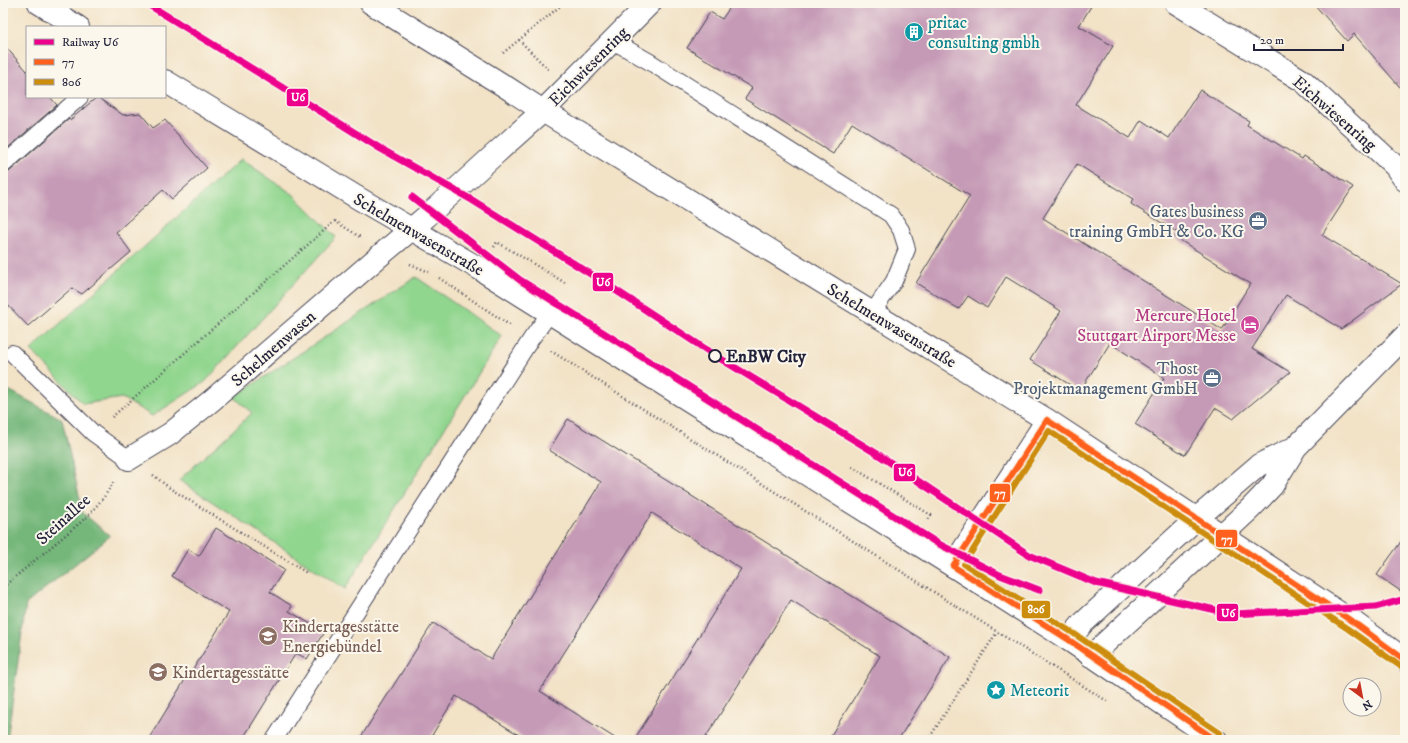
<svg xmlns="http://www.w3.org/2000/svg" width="1408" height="743" font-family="'IM FELL DW Pica',serif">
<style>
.green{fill:#91d68f;stroke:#5a7c65}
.forest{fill:#74b77a;stroke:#4b6c5a}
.building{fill:#c59ab6;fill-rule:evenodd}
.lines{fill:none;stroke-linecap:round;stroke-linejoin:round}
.service-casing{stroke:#413f50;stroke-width:18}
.minor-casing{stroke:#413f50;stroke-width:24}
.tertiary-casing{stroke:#413f50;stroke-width:24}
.path{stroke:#413f50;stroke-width:2.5;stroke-dasharray:1 3;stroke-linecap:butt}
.service{stroke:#fff;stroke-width:16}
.minor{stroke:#fff;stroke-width:22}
.tertiary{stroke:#fff;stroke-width:22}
.bus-1-casing{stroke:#fbf7ec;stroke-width:9}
.bus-2-casing{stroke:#fbf7ec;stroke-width:9}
.bus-1{stroke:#ff601e;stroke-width:6}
.bus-2{stroke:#cc8c0c;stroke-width:6}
.rail-1-casing{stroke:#fbf7ec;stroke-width:10}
.rail-1{stroke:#ec008c;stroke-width:7}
.stop-dot{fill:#fbf7ec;stroke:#22223b;stroke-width:2}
.labels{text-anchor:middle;stroke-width:4;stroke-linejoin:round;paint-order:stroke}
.culture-label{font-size:17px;fill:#0d838f;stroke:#fbf7ec;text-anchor:start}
.street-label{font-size:17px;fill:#22223b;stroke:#fbf7ec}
.service-label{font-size:17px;fill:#4e5e75;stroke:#fbf7ec;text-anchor:end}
.hotel-label{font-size:17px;fill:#b23c85;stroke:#fbf7ec;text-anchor:end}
.stop-label{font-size:17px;font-weight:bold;fill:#22223b;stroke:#fbf7ec;text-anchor:start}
.education-label{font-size:17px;fill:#785e54;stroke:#fbf7ec;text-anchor:start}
.line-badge{stroke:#fbf7ec;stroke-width:1.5}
.badge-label{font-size:11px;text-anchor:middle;font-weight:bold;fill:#fff}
</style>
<rect width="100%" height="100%" fill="#fbf7ec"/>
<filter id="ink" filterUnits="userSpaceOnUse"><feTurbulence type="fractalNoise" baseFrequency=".025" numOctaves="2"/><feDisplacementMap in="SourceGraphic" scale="8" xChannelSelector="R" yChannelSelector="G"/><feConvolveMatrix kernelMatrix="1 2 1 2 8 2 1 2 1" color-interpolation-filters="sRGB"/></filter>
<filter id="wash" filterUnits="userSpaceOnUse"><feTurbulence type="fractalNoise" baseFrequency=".012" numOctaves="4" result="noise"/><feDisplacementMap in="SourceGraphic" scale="16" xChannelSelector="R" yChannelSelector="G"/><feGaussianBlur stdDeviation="0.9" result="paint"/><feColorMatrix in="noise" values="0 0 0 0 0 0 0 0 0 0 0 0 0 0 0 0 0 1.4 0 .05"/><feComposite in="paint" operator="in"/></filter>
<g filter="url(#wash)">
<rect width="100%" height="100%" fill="#f2e2c6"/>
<!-- green -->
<path class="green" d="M241,159L294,195L336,237L205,382L152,416L122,398L83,404L31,350Z
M416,277L502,336L345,589L179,480L252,413L234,397Z"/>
<!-- forest -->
<path class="forest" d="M3,387L62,419L83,513L110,536L26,604L7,740H3Z"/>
<g id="blocks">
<!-- building -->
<path class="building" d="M733,3H1093L1079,26L1113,46L1076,105L1130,138L1141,120L1169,138L1200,90L1249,121L1247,125L1302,159L1304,156L1353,187L1322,235L1402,284L1341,329L1286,295L1252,349L1290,372L1233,419L1215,408L1185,455L1135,424L1164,378L1110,343L1080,391L1030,360L1061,311L1006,277L987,308L968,296L959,309L916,283L970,196L852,123L833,154L745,99L752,88L687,48L710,12L722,19ZM1077,164L1133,199L1131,204L1178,233L1175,237L1250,284L1222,330L1043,218Z
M1313,3H1405V93L1354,34L1347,41Z
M3,44L27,71V97H50L57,105L3,152Z
M97,97L123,115L140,113L153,128L165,120L207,168L172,199L163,190L116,232L131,252L82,294L72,288L28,326L3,300V174L9,172L69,119L70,120Z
M568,419L950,657L898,740H828L880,656L791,600L704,740H634L741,569L652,513L540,691L618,740H527L456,696L429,740H359L433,623L491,659L601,482L549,450Z
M216,528L284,570L270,592L292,606L289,611L324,632L307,659L296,653L242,740H148L191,670L192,671L229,612L172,576L188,549L199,556Z
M1405,536V594L1377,575Z"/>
</g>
</g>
<g filter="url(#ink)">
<use href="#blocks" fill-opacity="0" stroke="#413f50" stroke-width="1"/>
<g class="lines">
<!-- service casing -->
<g class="service-casing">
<path id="service" d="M613,41L650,62L891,215L901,230L907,249L894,281L872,313
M3,165L80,97
M12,353L93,433L129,459
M274,740L531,339L550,313"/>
</g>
<!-- minor casing -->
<g class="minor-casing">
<path id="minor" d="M1176,3L1303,81L1395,166L1405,180
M129,459L170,434L211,401L383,253L427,216L495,154L543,111L650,3
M953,566L1047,420
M1069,640L1082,624L1196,519L1259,465L1296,447
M1091,656L1250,509L1272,486L1296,447L1405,336"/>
</g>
<!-- tertiary casing -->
<g class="tertiary-casing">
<path id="tertiary" d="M39,3L78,27
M371,3L506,87L543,111L1047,420L1353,622L1405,660
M165,81L358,198L480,269L550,313L953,566L1069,640L1216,740"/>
</g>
<!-- path -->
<path class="path" d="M519,40L548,69
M503,53L564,3
M335,221L360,237
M494,247L497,242L567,284
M410,264L429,272
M439,278L511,326
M551,351L1107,701
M112,417L336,220
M852,467L931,515L928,520
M153,475L171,489L307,573
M3,587L87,517L104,497L115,480
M928,740L997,632"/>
<!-- service -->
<use href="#service" class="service"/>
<!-- minor -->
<use href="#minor" class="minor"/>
<!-- tertiary -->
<use href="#tertiary" class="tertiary"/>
<!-- bus-1 casing -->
<g class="bus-1-casing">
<path id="bus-1" d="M1047,420L1353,622L1405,660
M953,566L1069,640L1216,740
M953,566L1047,420"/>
</g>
<!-- bus-2 casing -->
<g class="bus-2-casing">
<path id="bus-2" d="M1220,733L1073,633L964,564L1049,431L1348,629L1400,666"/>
</g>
<!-- bus-1 -->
<use href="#bus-1" class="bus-1"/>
<!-- bus-2 -->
<use href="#bus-2" class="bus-2"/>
<!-- rail-1 casing -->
<g class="rail-1-casing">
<path id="rail-1" d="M146,3L381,149L472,200L597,278L716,356L879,455L1029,555L1096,583L1233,614L1376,607L1405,599
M412,197L520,280L937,543L1000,575L1039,590"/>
</g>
<!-- rail-1 -->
<use href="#rail-1" class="rail-1"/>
</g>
</g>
<!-- icons -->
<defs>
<g id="building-disc" transform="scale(1)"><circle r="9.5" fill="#0f9aa8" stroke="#fbf7ec"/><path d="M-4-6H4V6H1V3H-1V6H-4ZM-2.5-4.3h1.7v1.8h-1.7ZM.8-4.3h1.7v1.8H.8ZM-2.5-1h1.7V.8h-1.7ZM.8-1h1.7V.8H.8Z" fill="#fff"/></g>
<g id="office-disc" transform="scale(1)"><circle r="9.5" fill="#5c6f8a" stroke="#fbf7ec"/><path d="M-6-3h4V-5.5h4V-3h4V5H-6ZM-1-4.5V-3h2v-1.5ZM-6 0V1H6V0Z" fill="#fff"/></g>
<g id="hotel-disc" transform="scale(1)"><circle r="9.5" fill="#d1479c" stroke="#fbf7ec"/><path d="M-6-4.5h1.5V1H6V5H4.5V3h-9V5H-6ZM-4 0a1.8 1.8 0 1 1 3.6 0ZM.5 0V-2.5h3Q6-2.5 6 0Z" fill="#fff"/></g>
<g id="school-disc" transform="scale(1)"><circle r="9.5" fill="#8d6e63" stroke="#fbf7ec"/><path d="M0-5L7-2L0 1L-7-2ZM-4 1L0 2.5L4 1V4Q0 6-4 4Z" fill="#fff"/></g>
<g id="sight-disc" transform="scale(1)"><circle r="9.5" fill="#0f9aa8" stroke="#fbf7ec"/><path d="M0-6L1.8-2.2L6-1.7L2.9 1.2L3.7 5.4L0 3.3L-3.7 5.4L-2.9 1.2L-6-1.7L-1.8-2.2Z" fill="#fff"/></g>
</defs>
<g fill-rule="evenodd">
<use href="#building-disc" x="914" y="32"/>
<use href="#office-disc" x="1258" y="221"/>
<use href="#hotel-disc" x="1250" y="325"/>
<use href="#office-disc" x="1212" y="378"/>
<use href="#school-disc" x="268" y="636"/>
<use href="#school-disc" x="158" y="672"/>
<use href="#sight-disc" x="996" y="690"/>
</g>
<!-- markers -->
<circle class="stop-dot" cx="715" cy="356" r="6"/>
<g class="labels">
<!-- culture labels -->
<g class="culture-label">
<text x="928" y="28">pritac<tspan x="928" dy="20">consulting gmbh</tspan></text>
<text x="1010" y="696">Meteorit</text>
</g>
<!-- street labels -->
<g class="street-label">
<text transform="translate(588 66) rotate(-45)" y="6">Eichwiesenring</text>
<text transform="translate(1335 113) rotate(41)" y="6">Eichwiesenring</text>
<text transform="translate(419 234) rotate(30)" y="6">Schelmenwasenstraße</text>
<text transform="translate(892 325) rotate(31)" y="6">Schelmenwasenstraße</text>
<text transform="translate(273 348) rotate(-41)" y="6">Schelmenwasen</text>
<text transform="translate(63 519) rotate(-42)" y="6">Steinallee</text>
</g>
<!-- service labels -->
<g class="service-label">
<text x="1244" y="217">Gates business<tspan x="1244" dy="20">training GmbH &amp; Co. KG</tspan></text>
<text x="1198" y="374">Thost<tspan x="1198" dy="20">Projektmanagement GmbH</tspan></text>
</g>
<!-- hotel labels -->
<g class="hotel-label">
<text x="1236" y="321">Mercure Hotel<tspan x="1236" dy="20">Stuttgart Airport Messe</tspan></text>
</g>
<!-- stop labels -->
<g class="stop-label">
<text x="726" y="362">EnBW City</text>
</g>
<!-- education labels -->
<g class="education-label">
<text x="282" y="632">Kindertagesstätte<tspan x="282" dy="20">Energiebündel</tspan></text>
<text x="172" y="678">Kindertagesstätte</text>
</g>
</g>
<g class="line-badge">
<rect x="286" y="88" width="23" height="19" rx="4" fill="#ec008c"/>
<rect x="592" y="272" width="22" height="20" rx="4" fill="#ec008c"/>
<rect x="893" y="463" width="23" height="19" rx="4" fill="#ec008c"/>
<rect x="989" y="483" width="22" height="20" rx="4" fill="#ff601e"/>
<rect x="1215" y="529" width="23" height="19" rx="4" fill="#ff601e"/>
<rect x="1021" y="600" width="30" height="19" rx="4" fill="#cc8c0c"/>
<rect x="1216" y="603" width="23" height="19" rx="4" fill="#ec008c"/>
</g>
<g class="badge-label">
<text x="298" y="101">U6</text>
<text x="603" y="286">U6</text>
<text x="905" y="476">U6</text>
<text x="1000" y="497">77</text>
<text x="1227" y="543">77</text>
<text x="1036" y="613">806</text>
<text x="1228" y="617">U6</text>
</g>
<!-- margin -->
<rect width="1408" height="743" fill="none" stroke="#fbf7ec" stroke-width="16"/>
<!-- legend -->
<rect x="26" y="26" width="140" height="72" fill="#fbf7ec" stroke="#a4a2a5"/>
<rect x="34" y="39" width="20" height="6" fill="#ec008c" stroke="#a4a2a5"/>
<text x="62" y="46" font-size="12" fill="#22223b">Railway U6</text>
<rect x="34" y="59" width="20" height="6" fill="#ff601e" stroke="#a4a2a5"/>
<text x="62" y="66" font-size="12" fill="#22223b">77</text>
<rect x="34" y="79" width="20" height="6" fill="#cc8c0c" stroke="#a4a2a5"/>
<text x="62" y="86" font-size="12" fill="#22223b">806</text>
<!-- north arrow -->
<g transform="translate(1362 697) rotate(148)"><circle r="19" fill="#fbf7ec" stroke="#a4a2a5"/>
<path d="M0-3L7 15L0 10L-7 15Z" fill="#c8321e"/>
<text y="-6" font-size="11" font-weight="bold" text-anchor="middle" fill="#22223b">N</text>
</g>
<!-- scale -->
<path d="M1254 44v6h89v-6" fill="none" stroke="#22223b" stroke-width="2"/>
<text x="1260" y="44" font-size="12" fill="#22223b" stroke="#fbf7ec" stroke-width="3" paint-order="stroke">20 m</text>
</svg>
